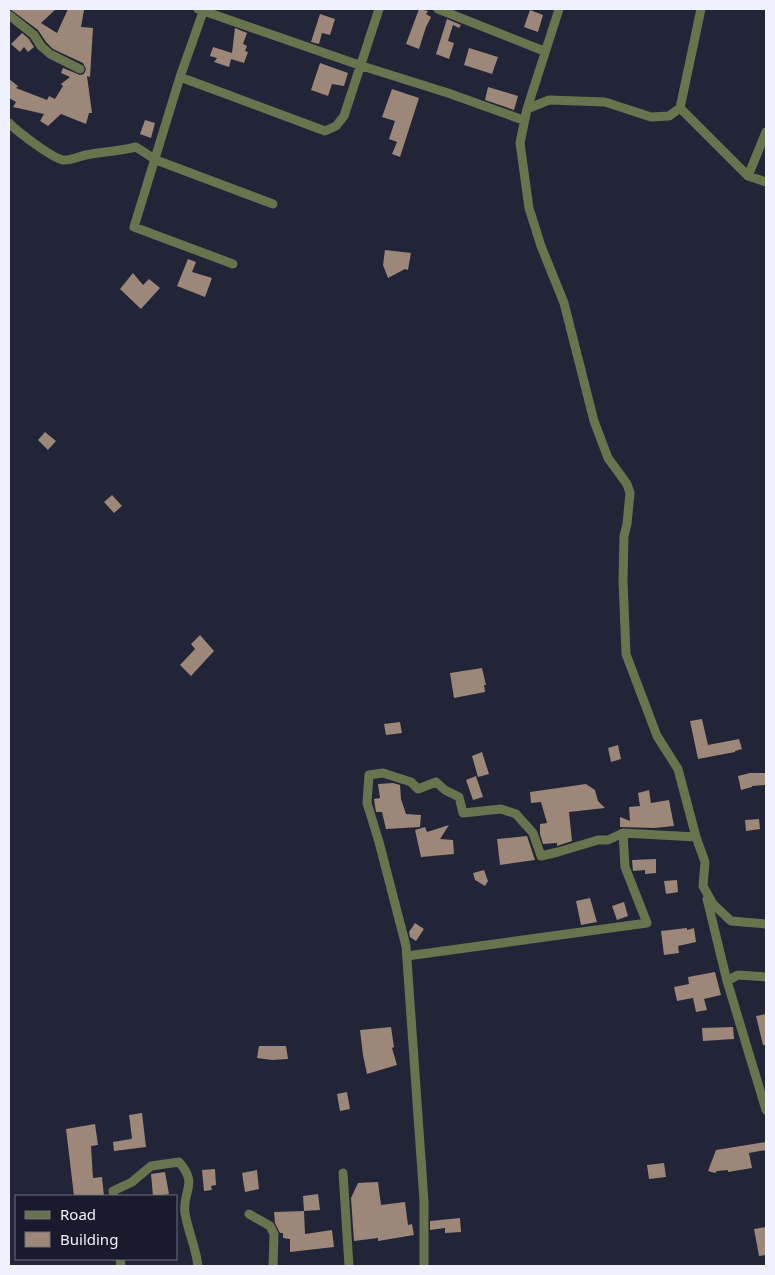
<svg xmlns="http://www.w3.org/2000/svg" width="775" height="1275" font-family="'Noto Sans',sans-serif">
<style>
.building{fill:#9d8778}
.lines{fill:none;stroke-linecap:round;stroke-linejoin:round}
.street{stroke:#67744e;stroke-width:9}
</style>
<rect width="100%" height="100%" fill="#222437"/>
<!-- building -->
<path class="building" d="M10,9H56L41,23L57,33L68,9L84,10L81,27L93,28L90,77L87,76L92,113H89L86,124L61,114L48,126L40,121L44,114L13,107L16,102L9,98V79L18,86L16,88L47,100L49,96L55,99L63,86L61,84L70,77L61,73L63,68L80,75L84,74L86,69L83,63L53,49L46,42L38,30Z
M419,9L428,11L426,14L431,17L426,27L419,49L406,44Z
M530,10L543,15L538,32L524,27Z
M320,14L335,19L330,35L322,33L319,44L311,42Z
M447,19L461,25L459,28L453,25L448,41L454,43L449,59L436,54Z
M235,28L247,33L243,44L247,46L245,51L248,52L244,63L231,59L232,56L229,67L214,62L217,58L210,56L213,47L232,53Z
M22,33L29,39L34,47L28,52L24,47L20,52L11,44Z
M469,48L498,57L492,74L464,65Z
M320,63L348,73L344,86L332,84L328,96L311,90Z
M488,87L518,96L514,110L485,100Z
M392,89L419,98L400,157L392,154L397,142L389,139L395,121L382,117Z
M145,120L155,123L151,138L140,134Z
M385,250L411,253L408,270L405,269L388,278L383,265Z
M188,259L196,262L192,272L212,278L205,297L177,286Z
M133,273L143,285L149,279L160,288L141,309L120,289Z
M45,432L56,441L48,450L38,440Z
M112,495L122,506L114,513L104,502Z
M200,635L214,651L191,676L180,665L195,649L191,644Z
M482,668L486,685H484L485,692L454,698L450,673Z
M702,719L708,745L739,739L742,749L735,751V752L698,759L690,721Z
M400,722L402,733L386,735L384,724Z
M618,745L621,759L611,762L608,748Z
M482,752L489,774L478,777L472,756Z
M750,773H765V785L752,786V787L741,790L738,776Z
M476,776L483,797L473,800L466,780Z
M393,783L400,785L401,799L406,814L421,815L420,827L386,829L382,812H376L374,799L380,798L378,784Z
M586,784L595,790L598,801L605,808L569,812L572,841L557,846V843L543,844L540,834V824L547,823L541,802L531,803L530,792Z
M649,790L651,803L669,800L674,826L654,828L620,827V817L630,821L629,807L640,806L638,793Z
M759,819L760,829L746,831L745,820Z
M449,825L440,839L453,840L454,854L421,857L415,830L425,827L427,832Z
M527,836L535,860L500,865L497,839Z
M656,859V873L645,874V870L633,871L632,860Z
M484,870L488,881L485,886L475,880L473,873Z
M677,880L678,892L666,894L664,881Z
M590,898L597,922L581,925L576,901Z
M624,902L628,916L617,920L612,906Z
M415,923L424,929L416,941L410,937L409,932Z
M687,928V930L694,928L696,942L678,946L679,953L664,955L661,931Z
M715,972L721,995L704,999L707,1010L696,1012L693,998L677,1001L674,987L689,984L688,977Z
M766,1014V1045H763L756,1016Z
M391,1027L394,1047L392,1048L397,1065L367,1074L363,1055L360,1030Z
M733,1027L734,1039L703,1041L702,1028Z
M259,1046H286L288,1059L272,1060L257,1058Z
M347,1092L350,1109L340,1111L337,1094Z
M142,1113L146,1147L114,1151L113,1142L131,1139L132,1138L129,1115Z
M95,1124L98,1145L91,1146L93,1178L102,1177L104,1196H74L66,1129Z
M766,1142V1150L749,1153L752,1168L728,1172V1170L717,1171L715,1173L708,1171L716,1150Z
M664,1163L666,1177L649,1179L647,1165Z
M215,1169L216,1185L211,1186L212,1190L204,1191L202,1170Z
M257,1170L259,1189L245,1192L242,1173Z
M165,1172L169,1194L153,1196L151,1174Z
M378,1182L381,1205L405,1202L408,1225L412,1224L414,1235L378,1241V1238L354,1241L351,1198L358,1183Z
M318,1194L320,1210L304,1211L303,1196Z
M304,1211L305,1234L332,1230L334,1247L290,1252V1239L283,1238V1233H280L275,1223L274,1212Z
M460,1218L461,1232L445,1233V1228L430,1230V1221Z
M766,1227V1255L759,1256L754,1229Z"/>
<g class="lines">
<!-- street -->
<path class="street" d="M198,9L362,66L448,93L523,120
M204,9L180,77L134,227L233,264
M438,9L544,51
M701,9L680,108L669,116L651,117L605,102L549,100L527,109L520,143L529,208L541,246L564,303L594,421L608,458L627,484L630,493L627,524L624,536L623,581L626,654L657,736L678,769L696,837L705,862L703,886L713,904L731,921L766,924
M9,15L34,35L41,46L50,54L80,69
M180,77L325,131L336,126L344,116L379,9
M680,108L748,176L766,182
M527,109L559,9
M9,123C18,132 52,158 63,160C70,161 80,156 86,155C103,152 119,151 136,147L156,160L273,204
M748,176L766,132
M707,899L727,981L738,975L766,977
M407,956L647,923L625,867L623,833
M727,981L766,1110
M343,1173L349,1266
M114,1196L113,1191L132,1182L151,1166L179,1162C199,1185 182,1190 185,1213C188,1231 196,1248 198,1266
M249,1214L270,1226L274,1234L273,1266
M120,1259L121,1266
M424,1266V1201L406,946L379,842L367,803L369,775L383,773L411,782L418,789L436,782L445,790L459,797L463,813L501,809L516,814L533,833L541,856L558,852L598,840H608L623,833L696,837"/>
</g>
<!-- border -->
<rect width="775" height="1275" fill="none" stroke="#f0f1fe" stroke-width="20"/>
<!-- legend -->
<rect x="15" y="1195" width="162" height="65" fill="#191a2c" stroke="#6f7080"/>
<rect x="25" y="1211" width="25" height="8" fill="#67744e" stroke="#6f7080"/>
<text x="60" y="1220" font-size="15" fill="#f0f1fe">Road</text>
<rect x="25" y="1232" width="25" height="15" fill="#9d8778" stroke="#6f7080"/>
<text x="60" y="1245" font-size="15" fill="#f0f1fe">Building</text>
</svg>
